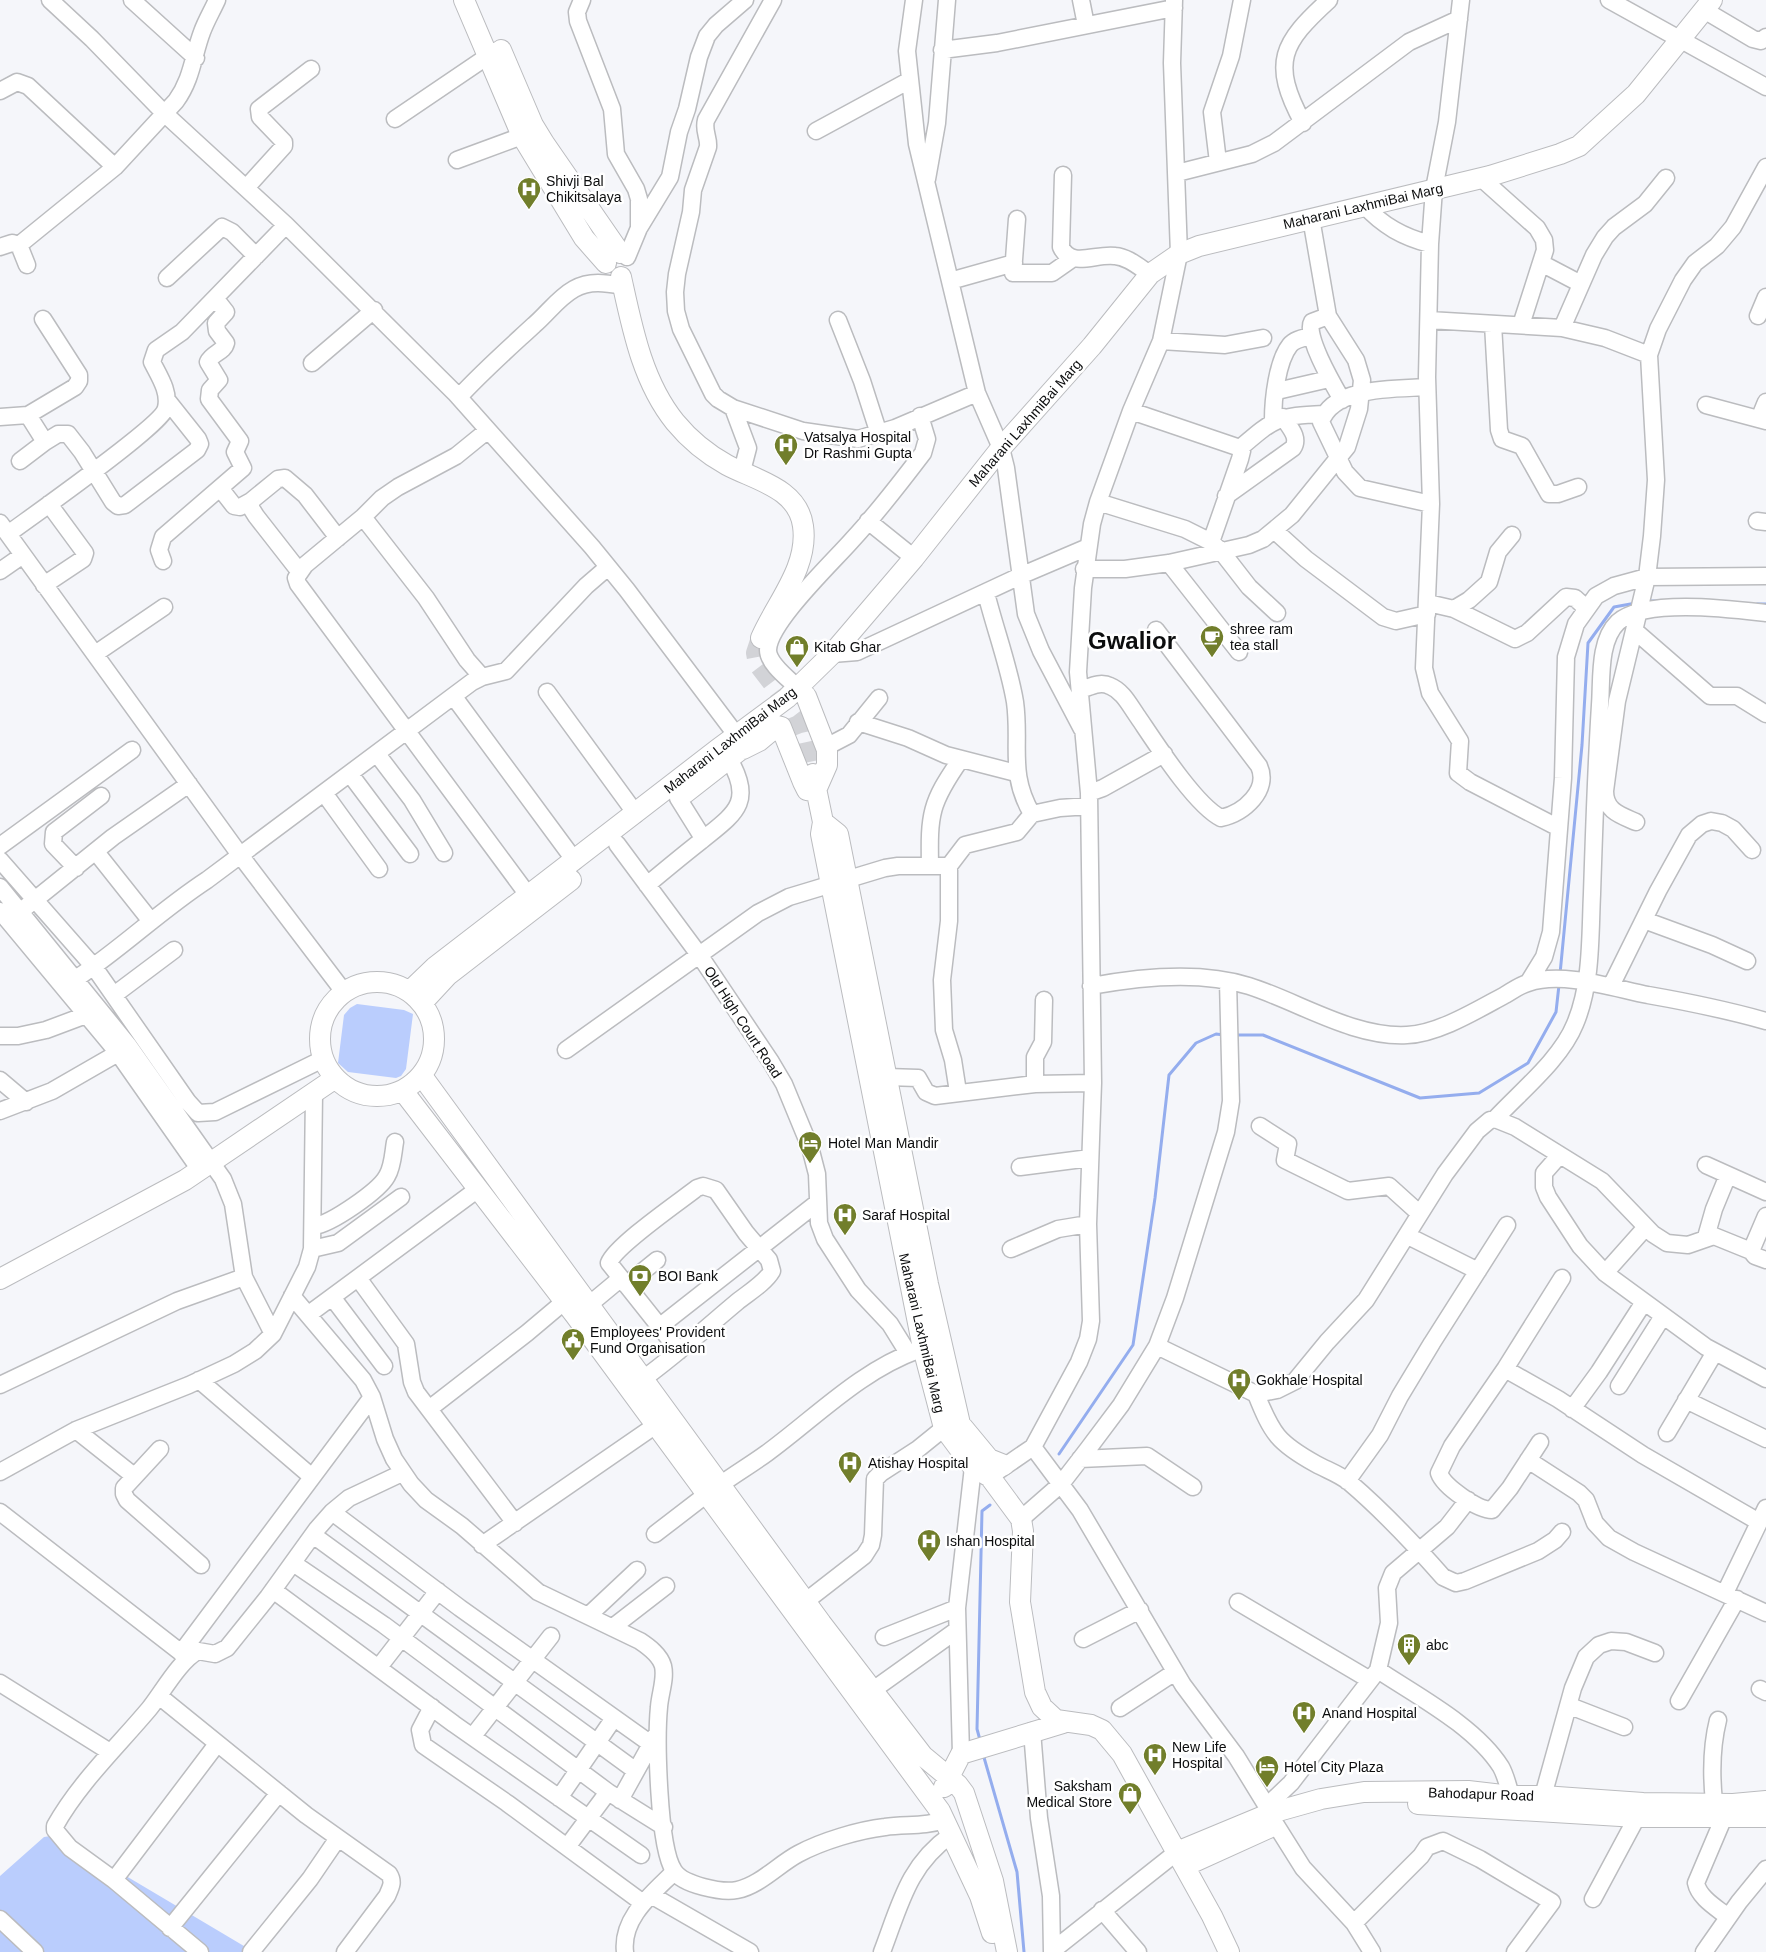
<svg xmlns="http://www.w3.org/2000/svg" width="1766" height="1952" font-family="Helvetica,sans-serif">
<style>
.park{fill:#bacdfd}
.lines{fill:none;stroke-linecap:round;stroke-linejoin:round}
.stream{stroke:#94adee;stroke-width:3}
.major-tunnel{stroke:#d2d3d7;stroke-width:20;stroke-dasharray:20 10;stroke-linecap:butt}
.minor-casing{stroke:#bbbcbf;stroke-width:19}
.major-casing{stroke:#bbbcbf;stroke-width:22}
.minor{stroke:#fff;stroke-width:16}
.major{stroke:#fff;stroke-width:20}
.labels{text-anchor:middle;stroke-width:5;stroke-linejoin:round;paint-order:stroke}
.poi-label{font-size:14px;fill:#0c0d0e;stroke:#fff;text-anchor:start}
.street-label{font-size:14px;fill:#0c0d0e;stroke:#fff}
.town-label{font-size:24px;font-weight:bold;fill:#0c0d0e;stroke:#fff}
</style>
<rect width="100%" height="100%" fill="#f5f6fa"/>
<!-- park -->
<path class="park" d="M357,1004L404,1010L413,1014L406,1069L401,1076L396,1078L348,1072L338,1063L344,1015L350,1008Z
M57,1835L254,1952H0V1876L44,1837Z"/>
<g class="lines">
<!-- stream -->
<path class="stream" d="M1647,601H1660
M1757,604H1766
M1560,974L1582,745L1588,643L1614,607L1636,603
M1233,1035H1263L1420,1098L1479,1093L1528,1063L1556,1012L1559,985
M1059,1454L1133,1345L1155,1198L1169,1075L1196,1043L1216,1034L1224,1035
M980,1740L977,1729L982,1511L990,1505
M983,1754L1017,1872L1024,1952"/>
<!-- major-tunnel -->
<path class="major-tunnel" d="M761,638L756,653L758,664L797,715L804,732L813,774"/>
<!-- minor casing -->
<g class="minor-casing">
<path id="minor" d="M50,0L92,39L164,113L286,225L455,393L592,547L627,590L737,736
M132,0L196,58
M582,0L577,12L578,21L612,109L616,154L636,189L639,199V228
M773,0L706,120C703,131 709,137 708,147L693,190L691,212L677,274L675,292L676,311L681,329L713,394L718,399L733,408L803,431L858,439L895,428L977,393
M914,0L907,51L917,144L977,393L1001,448L1006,468L1026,614L1041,651L1082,729
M1081,0L1086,25
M1461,0L1447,122L1434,189L1430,244L1427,377L1431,504L1424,668L1430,693L1460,741L1458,773L1470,782L1559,828
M1609,0L1766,87
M1704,10L1753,39L1761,41L1766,37
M942,50L997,43L1174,8
M0,91L17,82L28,86L115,167
M395,119L488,56
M1303,123C1270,62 1282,43 1329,0
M816,131L910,80
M457,160L522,136
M1218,162L1212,112L1231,56L1242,0
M1177,173L1252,154L1274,143L1409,42L1459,19
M1063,175L1061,247C1071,269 1096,253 1115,256C1128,257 1139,267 1150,274
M1481,178L1537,228L1544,240L1545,250L1521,325
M927,179L937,123L947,0
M246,188L284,146V142L260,117L259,109L311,69
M1364,205C1383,226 1403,237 1430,244
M1017,219L1013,273H1052L1072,259
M19,245L115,167L176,101C192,79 193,56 202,32C206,21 212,11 217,0
M0,247L12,243L19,245L27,265
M627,257L639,228L670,177L679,132L687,109L699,57L707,36L716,25L745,0
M1541,263L1581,284
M167,278L222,227L232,232L256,256
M950,281L1014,263
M1328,316L1312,322C1304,335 1334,386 1342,400
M1758,316L1766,297
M838,320L862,381L879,434
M1429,320L1562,328L1605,338L1649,355
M1493,324L1499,430L1502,439L1522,446L1549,494H1558L1578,487
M1562,328L1594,255L1605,237L1614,227L1645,204L1666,178
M1161,341L1225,345L1263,338
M312,363L374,310
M1427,387C1396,389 1333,386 1321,422L1345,472L1360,488L1431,504
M1277,391L1329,379
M459,397C483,371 508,349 534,325C548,313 558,298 574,289C590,280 606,283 623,286
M1706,405L1766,421
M733,408L748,448L742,471
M1131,411L1240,448L1242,451L1240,459L1211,542
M28,415L75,387L79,381V375L43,319
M0,417L28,415L45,442L20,461
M1759,419L1766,402
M1273,420C1273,400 1277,361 1290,345C1295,339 1304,338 1311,336
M488,430L456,456L398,487L382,498L363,517L305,565L296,578L298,584L528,895
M45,442L58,434H68L82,452L113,502L118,506L125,505L197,450L200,444L198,439L167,400
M1240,448C1275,418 1277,416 1324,414
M220,488L234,506L240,507L251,501
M1226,496L1293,448C1300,437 1289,427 1283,417
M1098,502L1185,529L1211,542L1221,551L1249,587L1277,613
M363,517L426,598L467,660L482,677
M868,521L914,558
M1757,521L1766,522
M0,523L240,855L344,992
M1274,530L1306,559L1383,617L1396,621L1427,614
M8,534C31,517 162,425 166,408C170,392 159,376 152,362L156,350L182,332L286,225
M163,561L159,550L163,537L243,468L235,452L240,441L209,399L210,390L219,380L208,362C212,353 224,352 226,343L217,331L216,323L226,312L215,298
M1169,563L1239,652
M1084,569H1125L1169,563L1249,545L1263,539L1292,515L1347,447L1359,409L1362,380L1356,360L1328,316L1311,218
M0,571L23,555
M299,571L256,516L251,508V501L278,479L285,478L305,495L338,538
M44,585L83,559L85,553L49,504
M986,593C995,629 1009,666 1015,702C1021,745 1008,773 1032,814
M1428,603L1454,609L1515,639L1527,633L1566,597L1575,598L1586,608
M1454,609L1469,600L1489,582L1498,552L1512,535
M1634,630L1710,696H1737L1766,714
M95,654L164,607
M832,654L857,652L1020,576L1088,547
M798,688C789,679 768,664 768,650C769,622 834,561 853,539C878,512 901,482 923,453L927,439L920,416
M1080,690C1090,687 1100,681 1110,686C1123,691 1130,706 1138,717C1155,742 1195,805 1221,818C1244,813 1270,790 1259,766L1156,630
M547,692L636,814
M454,697L575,861
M858,722L908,738L946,755L1016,773
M826,747L849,735L879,698
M377,754L412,800L444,853
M350,774L410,854
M324,793L379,869
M1089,793L1103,788L1164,754
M678,798L703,838
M1636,822C1620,815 1605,811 1605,791L1617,701L1647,577L1652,536L1656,480L1649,355L1658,329L1683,280L1695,263L1717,246L1733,227L1766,167
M617,844L700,956L771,1062L784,1084L810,1147L817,1174L819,1223L825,1239L858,1290L890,1324L908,1353
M0,846L132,750
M96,852L150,920
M0,860L94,967L188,1102L198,1113L215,1112L323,1059
M930,866C929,814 930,803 961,759
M949,866V921L942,980L944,1030L953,1060L958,1092
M76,868L53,844L54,832L101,796
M647,885C665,870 683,855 701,841C734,814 755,803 729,759
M0,887L129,1046L223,1179L233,1204L244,1277L273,1334
M26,907L113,837L189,784
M0,911L118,1053L200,1170
M1644,920L1712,945L1747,961
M77,978C122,948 161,910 207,880L472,682L482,677L506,671L586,586L608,567
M1528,983L1544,957L1551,932L1563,778L1566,657L1576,624L1596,596L1614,586L1647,577L1766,576
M1091,986C1139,977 1202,971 1249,986C1299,1002 1354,1038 1407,1035C1438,1034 1477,1010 1505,995C1512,991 1520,985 1528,983C1562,971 1613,988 1648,995C1688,1002 1727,1010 1766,1021
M1611,986L1658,891L1689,835L1702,824L1711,821L1722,823L1733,829L1752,850
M114,995L174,950
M0,1036H18L46,1030L94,1012
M566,1050L758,913L789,897L885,868L898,866H949L965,845L1017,832L1032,814L1060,808L1089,806
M887,1077L918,1078L926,1092L935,1096L1035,1084L1093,1083
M0,1080L26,1102
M1035,1084V1057L1043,1042L1044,1000
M0,1111L52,1091L118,1053
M1495,1119C1521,1091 1561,1059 1575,1024C1592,984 1590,936 1592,894C1594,831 1596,768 1600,705C1602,680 1598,641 1618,622C1645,598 1731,609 1766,613
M1260,1126L1288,1144L1285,1160L1348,1191L1389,1186L1420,1214
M1559,1156L1544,1173V1187L1548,1197L1580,1246L1605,1273L1706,1347L1766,1379
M1706,1165L1766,1192
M1020,1167L1090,1158
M1766,1216L1751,1251L1755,1256L1766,1260
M314,1226C331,1224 379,1191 387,1176C393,1166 393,1153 395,1142
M1408,1236L1478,1271
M1706,1237L1714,1209L1728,1175
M312,1249L338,1243L401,1197
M1011,1249L1058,1229L1088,1224
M1605,1273L1646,1227
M358,1278L406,1344L412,1382L416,1392L515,1523
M626,1285L657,1260
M292,1296L363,1380L372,1397L385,1439L394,1459L411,1484L426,1500L462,1526L538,1592L640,1641C649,1647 660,1655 663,1666C666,1679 660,1693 659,1707C656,1738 658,1847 674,1871C683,1885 722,1893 737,1890C759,1886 779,1864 798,1854C822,1841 859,1830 885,1827C906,1824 924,1827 944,1820
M332,1297L384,1366
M590,1304L620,1279
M309,1314L478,1189
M659,1327L817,1203
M1157,1346L1256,1394C1272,1434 1278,1443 1316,1464C1327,1470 1339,1474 1349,1482C1383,1511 1414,1544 1443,1577L1456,1583L1465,1581L1538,1551L1555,1540L1562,1532
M1505,1369L1558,1399L1643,1455L1759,1522
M643,1379C676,1355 706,1328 737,1302C748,1293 765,1283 772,1271L769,1260L746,1233L716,1190L703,1186L697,1188C679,1202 615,1246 609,1263L679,1351
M199,1380L312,1477
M0,1385L177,1301L244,1277
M1619,1386L1663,1316
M1256,1394L1277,1390L1295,1381L1327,1342L1366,1300L1445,1174L1477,1131L1490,1120L1495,1119L1515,1127L1602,1181L1653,1234L1667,1243L1688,1245L1714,1236L1751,1251
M1686,1400L1766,1439
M429,1409L527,1333L565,1301
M1572,1409L1599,1372L1644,1302
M76,1430L134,1476
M1667,1433L1715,1352
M1540,1442L1510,1488L1492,1510C1478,1510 1444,1487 1439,1473L1452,1446L1505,1369L1562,1278
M1033,1447L1080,1510L1183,1685L1236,1756L1271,1813
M160,1449L124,1488V1494L127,1500L201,1565
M1080,1459L1147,1456L1193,1487
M1528,1460L1579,1493L1586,1500L1595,1523L1609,1538L1634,1552L1766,1613
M0,1472L76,1430L189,1385L234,1364L255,1351L273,1334L307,1267L312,1249L314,1093
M995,1473L1033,1447L1079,1362L1088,1339L1091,1321L1088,1224L1093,1083L1089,793L1078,672L1083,588L1092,524L1098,502L1131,411L1161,341L1179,254L1172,63L1174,0
M1347,1481L1380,1435L1400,1396L1432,1343L1507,1225
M720,1485C735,1474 752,1464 767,1453C816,1417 860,1371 918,1350
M0,1512L188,1658
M332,1512L460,1608L651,1744
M1021,1519L1061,1484L1088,1449L1121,1405L1157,1346L1175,1298L1226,1132L1231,1101L1228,981
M655,1534L707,1494
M313,1535L636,1771
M482,1545L656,1425
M293,1563L384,1625L608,1792L664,1827
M273,1590L454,1724L641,1855
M1725,1593L1766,1508
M1238,1602L1370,1680
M797,1608L864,1556L871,1545L873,1535L875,1479L881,1473L918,1449L944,1428
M589,1615L637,1570
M613,1627L666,1586
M884,1637L957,1608
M1083,1639L1140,1610
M181,1653L372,1397
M379,1667L438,1591
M1378,1670C1417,1696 1475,1726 1501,1767C1506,1776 1508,1786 1511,1796
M0,1683L110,1752
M1760,1689L1766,1692
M873,1690L957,1630
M159,1696L306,1815L389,1874C394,1882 391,1887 387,1896L345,1952
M1679,1701L1737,1599
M1570,1706L1624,1727
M432,1707L420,1730L423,1745L507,1803L643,1903
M1120,1708L1175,1672
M1032,1731L1039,1818L1051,1896L1052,1952
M473,1736L551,1636
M961,1754L957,1608L973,1467
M1543,1796L1573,1688L1586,1657L1599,1645L1611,1641L1626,1642L1655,1653
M559,1798L614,1718
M620,1800L656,1735
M1714,1802C1711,1773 1711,1748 1718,1720
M1268,1805L1291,1783L1378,1670L1389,1623L1387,1588L1393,1573L1447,1527L1468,1500
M1724,1817L1696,1883C1699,1898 1717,1908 1728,1917
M1276,1825L1303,1868L1354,1923L1372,1952
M567,1847L608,1792
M114,1880L217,1744
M651,1895L750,1952
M1593,1899L1637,1817
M1102,1910L1138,1952
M0,1919L35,1952
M1354,1923L1421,1856L1427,1847L1443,1841L1480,1859L1552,1902L1515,1952
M170,1928L279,1793
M1052,1951L1177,1852
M200,1952L114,1880L70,1848L55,1830V1826C79,1783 117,1747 149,1709C162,1693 180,1660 198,1651L215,1654L227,1648L268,1597L317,1529L332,1512L349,1498L402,1473
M251,1952L310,1879L338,1838
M625,1952C621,1918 652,1894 674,1872
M882,1952C900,1905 908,1865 951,1835
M1704,1952L1739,1902L1766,1869"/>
</g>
<!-- major casing -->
<g class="major-casing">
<path id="major" d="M464,0L522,136L584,238L606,263
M501,50L533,125L544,143L620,253
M621,277C632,327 642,381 675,422C689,439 707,454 727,465C755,480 798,488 803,526C809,567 776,603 761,638
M806,696L827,750V765L816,790
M743,749L759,741L777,726L781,727L803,782L807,790L814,791
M813,774L823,822L821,834L923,1348L944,1428L973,1467L990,1477L1021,1519L1023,1531L1020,1602L1035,1692L1042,1707L1056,1720L1091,1725L1102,1730L1122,1754L1212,1916L1229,1952
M685,793L753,740
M823,822L838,834L928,1284L960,1424L989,1459L1004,1465
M320 1039a57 57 0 1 1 114 0a57 57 0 1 1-114 0Z
M410,991L435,967L718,749L787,698L832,654L914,558L1001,448L1092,346L1150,274L1179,254L1199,246L1490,176L1560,154L1579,146L1636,94L1712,0
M422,1003L448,975L571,880
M422,1076L821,1623L923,1756L958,1785L964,1793L993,1881L1007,1952
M403,1091L575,1315L940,1811L980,1896L992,1933
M0,1279L185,1180L334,1079
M944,1787L961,1754L1063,1723
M1418,1804L1637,1817H1766
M1177,1852L1271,1813L1321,1799L1364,1792L1468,1791L1511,1796H1543L1643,1803L1733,1804L1766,1801
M1185,1866L1271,1827"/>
</g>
<!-- minor -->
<use href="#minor" class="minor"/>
<!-- major -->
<use href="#major" class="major"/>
</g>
<!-- icons -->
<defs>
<g id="hospital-pin" transform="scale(1.25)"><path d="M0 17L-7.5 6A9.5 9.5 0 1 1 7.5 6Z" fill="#717e2b" stroke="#fff"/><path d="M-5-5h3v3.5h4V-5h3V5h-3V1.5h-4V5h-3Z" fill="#fff"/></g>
<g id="cafe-pin" transform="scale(1.25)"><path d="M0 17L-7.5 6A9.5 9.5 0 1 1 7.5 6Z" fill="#717e2b" stroke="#fff"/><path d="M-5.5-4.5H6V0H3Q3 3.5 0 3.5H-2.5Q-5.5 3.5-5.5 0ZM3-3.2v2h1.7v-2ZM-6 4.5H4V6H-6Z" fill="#fff"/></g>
<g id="shop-pin" transform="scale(1.25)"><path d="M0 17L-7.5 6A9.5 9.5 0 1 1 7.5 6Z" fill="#717e2b" stroke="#fff"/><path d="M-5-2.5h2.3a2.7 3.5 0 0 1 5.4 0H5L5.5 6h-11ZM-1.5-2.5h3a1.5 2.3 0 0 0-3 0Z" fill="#fff"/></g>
<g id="hotel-pin" transform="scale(1.25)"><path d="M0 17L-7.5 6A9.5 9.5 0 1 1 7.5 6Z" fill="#717e2b" stroke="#fff"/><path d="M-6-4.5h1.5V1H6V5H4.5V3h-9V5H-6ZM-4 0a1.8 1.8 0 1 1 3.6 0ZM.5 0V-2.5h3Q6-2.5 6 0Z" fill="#fff"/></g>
<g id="bank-pin" transform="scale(1.25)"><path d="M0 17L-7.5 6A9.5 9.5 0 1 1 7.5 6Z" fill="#717e2b" stroke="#fff"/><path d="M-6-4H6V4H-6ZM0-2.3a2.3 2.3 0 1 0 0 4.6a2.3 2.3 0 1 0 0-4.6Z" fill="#fff"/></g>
<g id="civic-pin" transform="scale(1.25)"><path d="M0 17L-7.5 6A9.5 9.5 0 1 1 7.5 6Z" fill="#717e2b" stroke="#fff"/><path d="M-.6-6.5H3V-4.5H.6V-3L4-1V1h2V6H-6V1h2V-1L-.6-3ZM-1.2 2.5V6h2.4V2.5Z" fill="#fff"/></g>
<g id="building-pin" transform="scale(1.25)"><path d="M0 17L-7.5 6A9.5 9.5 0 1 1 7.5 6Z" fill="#717e2b" stroke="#fff"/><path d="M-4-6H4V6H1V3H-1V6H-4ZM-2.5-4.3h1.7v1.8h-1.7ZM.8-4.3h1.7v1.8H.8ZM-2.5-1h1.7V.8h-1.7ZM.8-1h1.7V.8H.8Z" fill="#fff"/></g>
</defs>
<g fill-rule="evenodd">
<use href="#hospital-pin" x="529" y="189"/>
<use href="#hospital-pin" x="786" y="445"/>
<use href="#cafe-pin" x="1212" y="637"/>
<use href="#shop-pin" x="797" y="647"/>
<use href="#hotel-pin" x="810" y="1143"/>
<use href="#hospital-pin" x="845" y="1215"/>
<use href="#bank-pin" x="640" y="1276"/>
<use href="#civic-pin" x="573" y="1340"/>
<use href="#hospital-pin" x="1239" y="1380"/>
<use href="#hospital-pin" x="850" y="1463"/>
<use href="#hospital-pin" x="929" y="1541"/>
<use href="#building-pin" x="1409" y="1645"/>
<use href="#hospital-pin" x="1304" y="1713"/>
<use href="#hospital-pin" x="1155" y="1755"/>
<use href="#hotel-pin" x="1267" y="1767"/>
<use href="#shop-pin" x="1130" y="1794"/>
</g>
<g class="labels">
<!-- poi labels -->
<g class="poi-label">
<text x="546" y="186">Shivji Bal<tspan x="546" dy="16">Chikitsalaya</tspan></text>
<text x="804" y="442">Vatsalya Hospital<tspan x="804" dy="16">Dr Rashmi Gupta</tspan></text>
<text x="1230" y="634">shree ram<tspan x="1230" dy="16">tea stall</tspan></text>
<text x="814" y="652">Kitab Ghar</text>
<text x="828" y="1148">Hotel Man Mandir</text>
<text x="862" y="1220">Saraf Hospital</text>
<text x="658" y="1281">BOI Bank</text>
<text x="590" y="1337">Employees' Provident<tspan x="590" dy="16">Fund Organisation</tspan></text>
<text x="1256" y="1385">Gokhale Hospital</text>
<text x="868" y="1468">Atishay Hospital</text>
<text x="946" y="1546">Ishan Hospital</text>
<text x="1426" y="1650">abc</text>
<text x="1322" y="1718">Anand Hospital</text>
<text x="1172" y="1752">New Life<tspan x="1172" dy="16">Hospital</tspan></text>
<text x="1284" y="1772">Hotel City Plaza</text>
<text x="1112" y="1791" text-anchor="end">Saksham<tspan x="1112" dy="16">Medical Store</tspan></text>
</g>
<!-- street labels -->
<g class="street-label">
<text transform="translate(1363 206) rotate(-13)" y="5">Maharani LaxhmiBai Marg</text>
<text transform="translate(1025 423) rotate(-49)" y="5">Maharani LaxhmiBai Marg</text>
<text transform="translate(730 740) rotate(-38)" y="5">Maharani LaxhmiBai Marg</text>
<text transform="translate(743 1022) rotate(57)" y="5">Old High Court Road</text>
<text transform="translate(922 1333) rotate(77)" y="5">Maharani LaxhmiBai Marg</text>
<text transform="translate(1481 1794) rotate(2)" y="5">Bahodapur Road</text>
</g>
<!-- town labels -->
<g class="town-label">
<text x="1132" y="649">Gwalior</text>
</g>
</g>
</svg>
